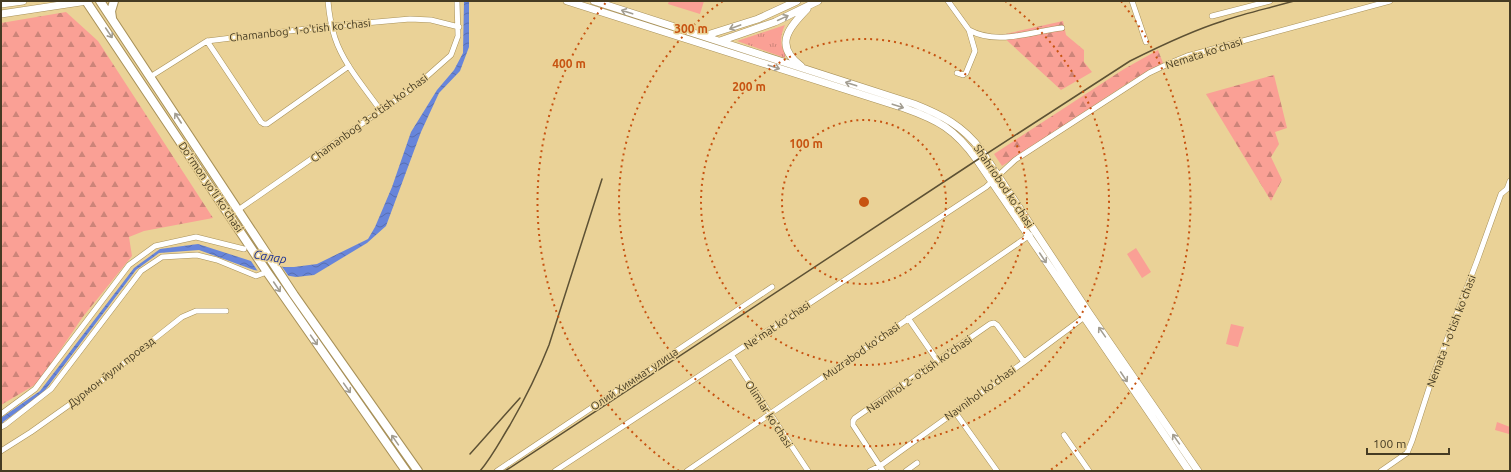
<svg xmlns="http://www.w3.org/2000/svg" width="1511" height="472" font-family="Ubuntu,sans-serif">
<style>
.grass{fill:url(#grass-tufts)}
.forest{fill:url(#forest-firs)}
.pitch{fill:#faa095}
.water{fill:url(#water-waves)}
.pier{fill:#ead297}
.lines{fill:none;stroke-linecap:round;stroke-linejoin:round}
.street-casing{stroke:#a89159;stroke-width:6}
.secondary-casing{stroke:#a89159;stroke-width:8}
.primary-casing{stroke:#a89159;stroke-width:10}
.street{stroke:#fff;stroke-width:5}
.secondary{stroke:#fff;stroke-width:7}
.primary{stroke:#fff;stroke-width:8}
.rail{stroke:#5d5134;stroke-width:1.5}
.oneway{stroke:#a29d91}
.ring{fill:none;stroke:#c75311;stroke-width:2;stroke-dasharray:2 4}
.labels{text-anchor:middle;stroke-width:3;stroke-linejoin:round;paint-order:stroke}
.street-label{font-size:11px;fill:#453b23;stroke:#ead297}
.water-label{font-size:12px;font-style:italic;fill:#1b3093;stroke:#ead297}
.centre{fill:#c75311;stroke:#ead297;stroke-width:2}
.ring-label{font-size:12px;text-anchor:middle;font-weight:bold;fill:#c75311;stroke:#ead297;stroke-width:3;stroke-linejoin:round;paint-order:stroke}
</style>
<defs>
<pattern id="grass-tufts" width="24" height="20" patternUnits="userSpaceOnUse"><rect width="24" height="20" fill="#faa095"/><path d="M3 7l-1-3M5 7V3M7 7l1-3M15 17l-1-3M17 17v-4M19 17l1-3" fill="none" stroke="#cc8479"/></pattern>
<pattern id="forest-firs" width="22" height="20" patternUnits="userSpaceOnUse"><rect width="22" height="20" fill="#faa095"/><path d="M5 1l3.5 6h-7zM16 11l3.5 6h-7z" fill="#cc8479"/></pattern>
<pattern id="water-waves" width="16" height="10" patternUnits="userSpaceOnUse"><rect width="16" height="10" fill="#6785da"/><path d="M0 5q4-4 8 0t8 0" fill="none" stroke="#576eb0"/></pattern>
</defs>
<rect width="100%" height="100%" fill="#ead297"/>
<!-- grass -->
<path class="grass" d="M785,25C781,33 779,45 785,53V58L737,41Z"/>
<!-- forest -->
<path class="forest" d="M66,12L98,41L213,218L144,231L129,237L132,256L82,318L38,383L1,405V23Z
M1063,21L1066,35L1084,50V62L1092,72L1061,90L1001,35Z
M1158,50L1163,63L1131,81L1002,166L994,154L1124,69Z
M1274,75L1287,128L1275,132L1279,144L1271,157L1282,180L1271,201L1206,94Z"/>
<!-- pitch -->
<path class="pitch" d="M669,1H704L700,14L668,4Z
M1136,248L1151,272L1142,278L1127,254Z
M1231,324L1244,327L1238,347L1226,344Z
M1497,422L1510,427L1509,434L1495,430Z"/>
<!-- water -->
<path class="water" d="M464,1H469V47L460,71L439,93L421,132L386,226L367,243L314,275L296,277L254,270L199,250L159,253L136,270L43,393L3,422L4,424H1V418L40,391L134,268L160,249L198,244L251,261L284,267H294L317,264L368,239L375,227L392,187L411,132L437,90L454,70L463,53Z"/>
<!-- pier -->
<path class="pier" d="M249,258L280,264L290,278L259,273Z"/>
<g class="lines">
<!-- street casing -->
<g class="street-casing">
<path id="street" d="M328,1C329,13 331,26 335,38C344,65 365,88 381,111
M948,1L969,30L975,51L966,73L963,75L957,73
M1132,1L1146,42
M1212,16L1270,1
M969,30C998,46 1032,31 1062,28
M207,41L261,122L264,124H267L349,66
M150,77L207,41L331,26L410,19L431,20L459,27
M238,210L416,86L451,55L458,36L457,1
M908,318L937,360
M732,356L808,471
M955,412L997,471
M1,414L35,389L129,265L155,246L196,237L244,249
M1,427L5,425L51,389L141,271L162,257L197,255L217,260L256,276L267,272
M1064,435L1089,471
M1,451L31,432L86,393L182,317L196,311H226
M497,471L772,287
M555,471L986,187L1015,160L1149,73L1170,63L1187,56L1390,1
M687,471L1030,235
M870,471L880,466L1024,362L1087,315
M883,471L853,425V421L855,418L990,324L994,323L997,325L1024,362
M906,471L917,463
M1381,471L1407,453L1412,441L1433,376L1477,261L1501,194L1507,189L1510,181"/>
</g>
<!-- secondary casing -->
<g class="secondary-casing">
<path id="secondary" d="M567,1L904,108C938,120 955,129 977,160L1189,471
M594,1L914,104C942,115 963,126 981,150L1089,313L1198,471
M1,4L23,1
M1,14L87,1
M704,36L758,19L797,1
M720,41L775,22L818,1
M801,66C773,45 789,28 807,9"/>
</g>
<!-- primary casing -->
<g class="primary-casing">
<path id="primary" d="M86,1L267,272L406,471
M100,1L294,295L418,471
M112,18L111,11L114,1"/>
</g>
<!-- street -->
<use href="#street" class="street"/>
<!-- secondary -->
<use href="#secondary" class="secondary"/>
<!-- primary -->
<use href="#primary" class="primary"/>
<!-- rail -->
<path class="rail" d="M470,454L520,398
M480,471C492,457 500,441 510,425C525,399 538,373 549,345L602,179
M505,471L977,160L1130,61C1160,46 1191,31 1223,21C1246,13 1270,8 1294,1"/>
</g>
<!-- one-way arrows -->
<defs><path id="oneway-shaft" d="M-6 0H5M1.5-3L5.5 0L1.5 3" fill="none" stroke-width="1.6" stroke-linecap="round" stroke-linejoin="round"/></defs>
<g class="oneway">
<use href="#oneway-shaft" transform="translate(627 12) rotate(-162)"/>
<use href="#oneway-shaft" transform="translate(783 18) rotate(-25)"/>
<use href="#oneway-shaft" transform="translate(735 27) rotate(160)"/>
<use href="#oneway-shaft" transform="translate(109 33) rotate(56)"/>
<use href="#oneway-shaft" transform="translate(774 67) rotate(18)"/>
<use href="#oneway-shaft" transform="translate(851 84) rotate(-162)"/>
<use href="#oneway-shaft" transform="translate(898 106) rotate(18)"/>
<use href="#oneway-shaft" transform="translate(178 118) rotate(-123)"/>
<use href="#oneway-shaft" transform="translate(1043 258) rotate(56)"/>
<use href="#oneway-shaft" transform="translate(277 287) rotate(56)"/>
<use href="#oneway-shaft" transform="translate(1102 332) rotate(-125)"/>
<use href="#oneway-shaft" transform="translate(314 340) rotate(55)"/>
<use href="#oneway-shaft" transform="translate(1124 377) rotate(56)"/>
<use href="#oneway-shaft" transform="translate(347 388) rotate(55)"/>
<use href="#oneway-shaft" transform="translate(1176 439) rotate(-125)"/>
<use href="#oneway-shaft" transform="translate(395 440) rotate(-125)"/>
</g>
<!-- distance rings -->
<g class="ring">
<circle cx="864" cy="202" r="82"/>
<circle cx="864" cy="202" r="163"/>
<path d="M1005 1A245 245 0 1 1 723 1"/>
<path d="M679 471A326 326 0 0 1 607 1M1121 1A326 326 0 0 1 1049 471"/>
</g>
<g class="labels">
<!-- street labels -->
<g class="street-label">
<text transform="translate(300 30) rotate(-6)" y="4">Chamanbog' 1-o'tish ko'chasi</text>
<text transform="translate(1204 53) rotate(-18)" y="4">Nemata ko'chasi</text>
<text transform="translate(369 118) rotate(-36)" y="4">Chamanbog' 3-o'tish ko'chasi</text>
<text transform="translate(1004 186) rotate(56)" y="4">Shahriobod ko'chasi</text>
<text transform="translate(211 187) rotate(56)" y="4">Do‘rmon yo‘li ko‘chasi</text>
<text transform="translate(777 325) rotate(-34)" y="4">Ne'mat ko'chasi</text>
<text transform="translate(1451 331) rotate(-69)" y="4">Nemata 1-o'tish ko'chasi</text>
<text transform="translate(861 351) rotate(-35)" y="4">Muzrabod ko'chasi</text>
<text transform="translate(111 372) rotate(-38)" y="4">Дурмон йули проезд</text>
<text transform="translate(919 374) rotate(-35)" y="4">Navnihol 2- o'tish ko'chasi</text>
<text transform="translate(634 379) rotate(-34)" y="4">Олий Химмат улица</text>
<text transform="translate(980 393) rotate(-36)" y="4">Navnihol ko'chasi</text>
<text transform="translate(769 414) rotate(57)" y="4">Olimlar ko'chasi</text>
</g>
<!-- water labels -->
<g class="water-label">
<text transform="translate(270 257) rotate(9)" y="4">Салар</text>
</g>
</g>
<circle cx="864" cy="202" r="6" class="centre"/>
<g class="ring-label">
<text x="691" y="33">300 m</text>
<text x="569" y="68">400 m</text>
<text x="749" y="91">200 m</text>
<text x="806" y="148">100 m</text>
</g>
<!-- border -->
<rect width="1511" height="472" fill="none" stroke="#453b23" stroke-width="4"/>
<!-- scale -->
<path d="M1367 448v6h82v-6" fill="none" stroke="#453b23" stroke-width="2"/>
<text x="1373" y="448" font-size="12" fill="#453b23" stroke="#ead297" stroke-width="3" paint-order="stroke">100 m</text>
</svg>
